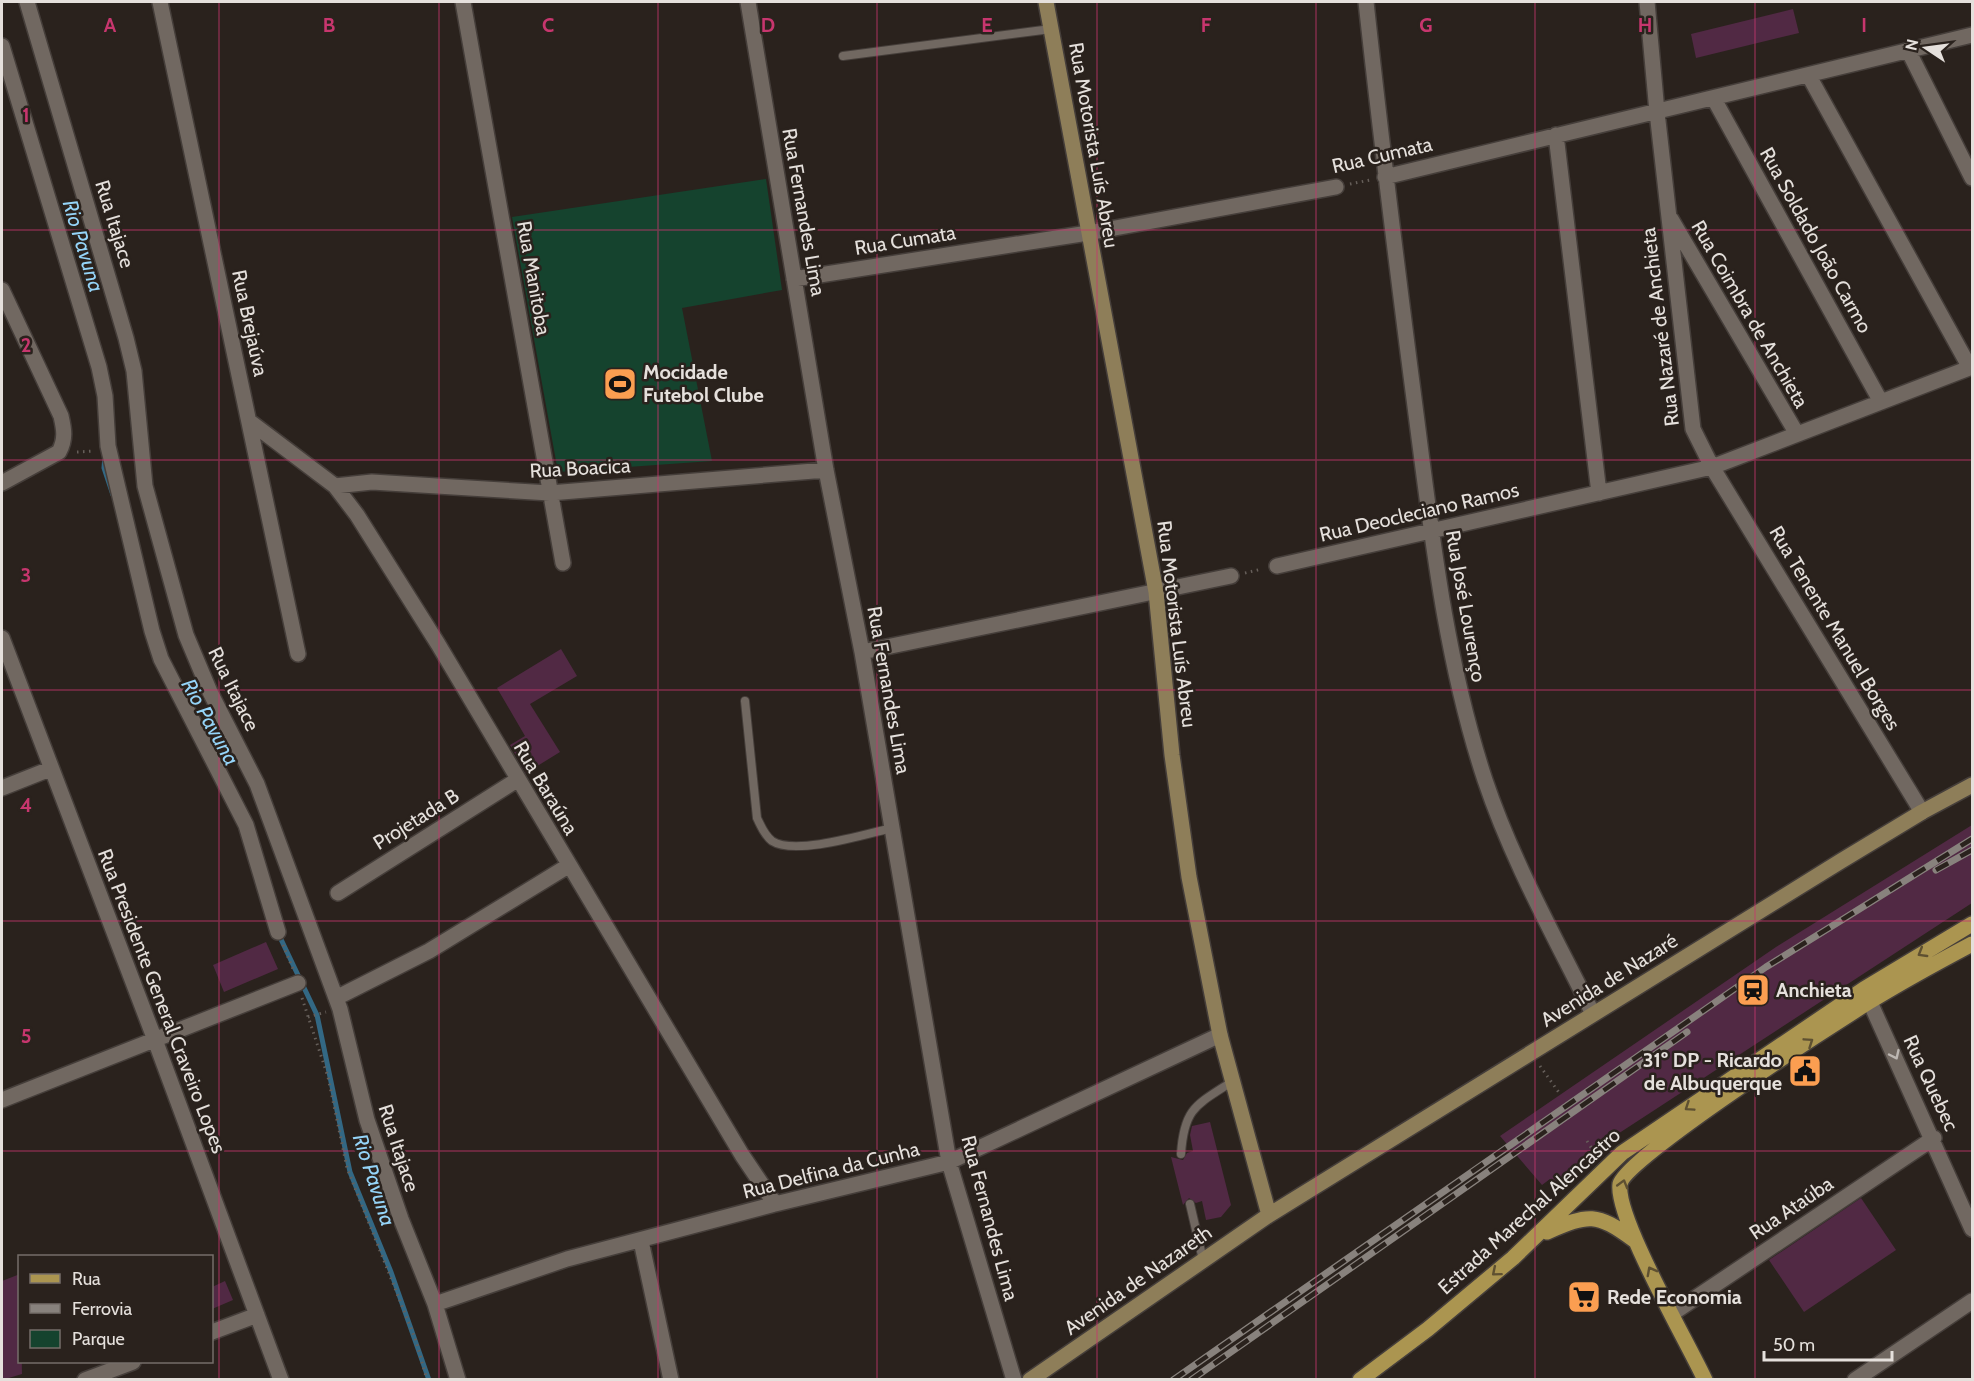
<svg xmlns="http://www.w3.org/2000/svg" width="1974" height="1381" font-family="Cabin,sans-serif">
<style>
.green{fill:#15432e}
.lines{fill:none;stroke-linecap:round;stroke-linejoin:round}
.stream{stroke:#336884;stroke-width:5}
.building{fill:#512944}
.service-casing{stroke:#453e3a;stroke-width:10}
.minor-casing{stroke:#453e3a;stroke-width:18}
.secondary-casing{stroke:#453e3a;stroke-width:18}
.primary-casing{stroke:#453e3a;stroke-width:18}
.path{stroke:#665f5a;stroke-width:3;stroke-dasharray:1.5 4.5;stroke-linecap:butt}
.service{stroke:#716861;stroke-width:8}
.minor{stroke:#716861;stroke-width:15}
.secondary{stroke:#8e7e59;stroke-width:15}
.primary{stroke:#ab9550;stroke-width:15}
.rail-casing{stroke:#88827d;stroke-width:7}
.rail{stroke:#2a221d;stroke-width:4.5;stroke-dasharray:14;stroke-linecap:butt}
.oneway{stroke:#5e5031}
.oneway2{stroke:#bcb6b1}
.grid{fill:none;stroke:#c7366e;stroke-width:1.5;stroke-opacity:0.55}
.labels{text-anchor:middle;stroke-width:5;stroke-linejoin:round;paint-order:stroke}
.street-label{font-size:20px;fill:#e5e0dc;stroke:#2a221d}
.poi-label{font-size:20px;font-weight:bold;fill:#e5e0dc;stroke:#2a221d;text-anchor:start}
.water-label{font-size:21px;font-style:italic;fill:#95d4f8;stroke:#2a221d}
.grid-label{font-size:20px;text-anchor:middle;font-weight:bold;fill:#c7366e;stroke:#2a221d;stroke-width:5;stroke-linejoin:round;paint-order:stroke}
</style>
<rect width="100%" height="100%" fill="#2a221d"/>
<!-- green -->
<path class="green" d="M766,179L782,290L682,308L712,461L558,472L512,217Z"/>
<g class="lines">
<!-- stream -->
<path class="stream" d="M105,455L104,468L113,495
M278,933L317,1015L350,1172L391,1272L429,1380"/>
</g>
<!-- building -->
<path class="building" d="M1793,9L1799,33L1696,58L1691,34Z
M561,649L577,676L530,704L560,752L526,773L510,745L525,736L497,688Z
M1972,825V903L1584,1156L1557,1187L1550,1179L1542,1185L1500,1136L1776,947Z
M266,942L278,969L224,992L213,965Z
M1210,1122L1231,1205L1221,1217L1206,1220L1202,1201L1196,1203L1189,1198L1183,1205L1171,1157L1183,1160L1187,1153L1193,1151L1190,1135L1192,1126Z
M1861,1198L1896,1250L1804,1312L1769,1260Z
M20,1274L22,1374L2,1380V1281Z
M225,1281L233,1300L212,1309V1287Z"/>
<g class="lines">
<!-- service casing -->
<g class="service-casing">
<path id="service" d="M843,56L1051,29
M745,701L757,818C761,826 764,835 772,841C795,856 866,834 892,828
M1181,1154C1184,1108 1196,1105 1233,1081
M1190,1204L1203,1260"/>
</g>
<!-- minor casing -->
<g class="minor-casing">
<path id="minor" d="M27,2L126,338L134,371L145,486L186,635L210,692L257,784L340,1009L367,1120L401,1219L435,1304L458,1380
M160,2L298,654
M463,2L563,563
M748,2L826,470L862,652L949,1162L1014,1380
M1366,2C1381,139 1398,276 1416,414C1432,537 1446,662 1485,780C1512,861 1555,937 1593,1014
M1647,2L1657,112L1693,429L1712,467L1922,812
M2,46L99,367L105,396L108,446L152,631L161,659L246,825L278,932
M1908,50L1972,178
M1809,76L1970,368
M1714,99L1881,402
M1556,135L1599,493
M1385,177L1972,35
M1671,219L1797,434
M794,279L1088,233L1336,187
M2,290L61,416C64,429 66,439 59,452L2,483
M249,421L335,486L357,515L438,644L742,1155L775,1204
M335,486L372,482L550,493L826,470
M1277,566L1712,467L1972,367
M2,638L155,1040L281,1380
M862,652L1231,576
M2,788L50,769
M338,893L517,780
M1865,991L1972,1229
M336,998L429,951L568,866
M2,1100L298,983
M641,1241L671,1380
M435,1304L567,1259L775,1204L949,1162L1220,1035
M1673,1313L1934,1138
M212,1332L257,1315
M85,1380L133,1362
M1855,1380L1972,1301"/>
</g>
<!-- secondary casing -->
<g class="secondary-casing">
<path id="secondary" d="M1046,2L1156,592L1172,755L1189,877L1220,1035L1269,1215
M1030,1380L1269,1215L1841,861L1922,812L1972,785"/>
</g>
<!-- primary casing -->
<g class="primary-casing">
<path id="primary" d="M1547,1232C1589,1214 1596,1212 1634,1240
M1360,1380L1428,1329L1513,1258L1622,1153L1864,989L1972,924
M1705,1380C1688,1343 1615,1217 1620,1184C1625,1158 1834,1024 1869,1002C1903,981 1938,962 1972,944"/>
</g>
<!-- path -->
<path class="path" d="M1350,184L1370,180
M77,452L94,451
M1245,573L1262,569
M283,945L293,969
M302,998L328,1077L347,1168L416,1341L427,1380
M308,1017L326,1012
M1540,1066L1560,1094
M1587,1141L1597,1157"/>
<!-- service -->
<use href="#service" class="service"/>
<!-- minor -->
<use href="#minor" class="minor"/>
<!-- secondary -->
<use href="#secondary" class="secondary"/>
<!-- primary -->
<use href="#primary" class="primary"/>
<!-- rail casing -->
<g class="rail-casing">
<path id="rail" d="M1936,870L1972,850
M1173,1380L1766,967L1972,839
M1191,1380L1687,1032"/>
</g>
<!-- rail -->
<use href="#rail" class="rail"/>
</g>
<!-- one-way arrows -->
<defs><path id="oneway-chevron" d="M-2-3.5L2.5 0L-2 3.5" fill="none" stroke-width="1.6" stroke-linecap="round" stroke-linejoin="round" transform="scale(1.5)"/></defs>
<g class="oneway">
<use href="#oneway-chevron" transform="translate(1922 953) rotate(149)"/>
<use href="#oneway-chevron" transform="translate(1809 1042) rotate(-34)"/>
<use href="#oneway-chevron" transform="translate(1689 1107) rotate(146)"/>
<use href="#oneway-chevron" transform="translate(1623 1184) rotate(-74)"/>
<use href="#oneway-chevron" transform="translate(1651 1271) rotate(-118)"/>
<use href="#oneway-chevron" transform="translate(1496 1272) rotate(140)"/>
</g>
<use class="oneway2" href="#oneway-chevron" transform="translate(1895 1055) rotate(65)"/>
<!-- grid -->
<path class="grid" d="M219,2V1380M439,2V1380M658,2V1380M877,2V1380M1097,2V1380M1316,2V1380M1535,2V1380M1755,2V1380M2,230H1972M2,460H1972M2,690H1972M2,921H1972M2,1151H1972"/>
<!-- icons -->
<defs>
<g id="stadium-square" transform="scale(1.725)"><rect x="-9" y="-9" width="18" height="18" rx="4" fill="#fb9e51" stroke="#2a221d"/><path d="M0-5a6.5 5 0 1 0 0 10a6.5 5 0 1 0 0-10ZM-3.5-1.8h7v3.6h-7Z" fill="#111"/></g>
<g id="station-square" transform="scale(1.725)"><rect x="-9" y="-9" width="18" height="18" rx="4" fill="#fb9e51" stroke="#2a221d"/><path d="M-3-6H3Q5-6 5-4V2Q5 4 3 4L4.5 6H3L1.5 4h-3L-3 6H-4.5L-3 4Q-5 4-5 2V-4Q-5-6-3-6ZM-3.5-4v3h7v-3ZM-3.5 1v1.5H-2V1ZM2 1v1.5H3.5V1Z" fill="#111"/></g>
<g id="civic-square" transform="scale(1.725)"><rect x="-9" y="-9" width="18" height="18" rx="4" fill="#fb9e51" stroke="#2a221d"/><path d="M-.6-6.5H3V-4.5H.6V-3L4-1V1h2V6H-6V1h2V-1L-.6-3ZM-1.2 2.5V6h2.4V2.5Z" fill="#111"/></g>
<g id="supermarket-square" transform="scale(1.725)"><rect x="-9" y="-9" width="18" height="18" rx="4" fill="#fb9e51" stroke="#2a221d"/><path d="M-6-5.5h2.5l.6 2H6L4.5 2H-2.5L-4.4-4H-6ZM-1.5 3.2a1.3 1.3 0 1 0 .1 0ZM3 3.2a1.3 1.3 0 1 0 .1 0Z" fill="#111"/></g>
</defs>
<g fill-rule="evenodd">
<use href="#stadium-square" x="620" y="384"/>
<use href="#station-square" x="1753" y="990"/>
<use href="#civic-square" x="1805" y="1071"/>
<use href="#supermarket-square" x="1584" y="1297"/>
</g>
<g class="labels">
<!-- street labels -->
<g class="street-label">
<text transform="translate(1094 145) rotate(80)" y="7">Rua Motorista Luís Abreu</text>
<text transform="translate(1382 155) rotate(-13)" y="7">Rua Cumata</text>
<text transform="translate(804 212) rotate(80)" y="7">Rua Fernandes Lima</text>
<text transform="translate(115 224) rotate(73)" y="7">Rua Itajace</text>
<text transform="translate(905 240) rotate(-9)" y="7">Rua Cumata</text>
<text transform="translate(1816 240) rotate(61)" y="7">Rua Soldado João Carmo</text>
<text transform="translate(534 278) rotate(80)" y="7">Rua Manitoba</text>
<text transform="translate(1750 314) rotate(60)" y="7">Rua Coimbra de Anchieta</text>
<text transform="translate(250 323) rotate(78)" y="7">Rua Brejaúva</text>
<text transform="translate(1660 327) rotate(-97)" y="7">Rua Nazaré de Anchieta</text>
<text transform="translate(580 468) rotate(-3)" y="7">Rua Boacica</text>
<text transform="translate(1419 512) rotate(-13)" y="7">Rua Deocleciano Ramos</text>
<text transform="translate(1466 606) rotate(80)" y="7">Rua José Lourenço</text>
<text transform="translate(1177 624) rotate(83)" y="7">Rua Motorista Luís Abreu</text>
<text transform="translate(1835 628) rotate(59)" y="7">Rua Tenente Manuel Borges</text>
<text transform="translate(234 689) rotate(64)" y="7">Rua Itajace</text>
<text transform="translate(889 690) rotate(80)" y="7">Rua Fernandes Lima</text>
<text transform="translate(546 788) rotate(59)" y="7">Rua Baraúna</text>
<text transform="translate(416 819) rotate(-32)" y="7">Projetada B</text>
<text transform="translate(1609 980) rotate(-32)" y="7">Avenida de Nazaré</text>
<text transform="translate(162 1001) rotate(69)" y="7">Rua Presidente General Craveiro Lopes</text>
<text transform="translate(1931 1083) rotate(65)" y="7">Rua Quebec</text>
<text transform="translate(399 1148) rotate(72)" y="7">Rua Itajace</text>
<text transform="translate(831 1170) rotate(-14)" y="7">Rua Delfina da Cunha</text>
<text transform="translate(1791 1208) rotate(-34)" y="7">Rua Ataúba</text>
<text transform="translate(1529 1211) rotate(-42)" y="7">Estrada Marechal Alencastro</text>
<text transform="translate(990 1218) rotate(75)" y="7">Rua Fernandes Lima</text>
<text transform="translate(1138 1280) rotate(-35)" y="7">Avenida de Nazareth</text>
</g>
<!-- poi labels -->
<g class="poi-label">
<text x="643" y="379">Mocidade<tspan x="643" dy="23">Futebol Clube</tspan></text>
<text x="1776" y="997">Anchieta</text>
<text x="1782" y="1067" text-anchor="end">31º DP - Ricardo<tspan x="1782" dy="23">de Albuquerque</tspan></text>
<text x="1607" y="1304">Rede Economia</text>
</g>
<!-- water labels -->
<g class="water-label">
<text transform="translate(83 246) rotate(73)" y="7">Rio Pavuna</text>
<text transform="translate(210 722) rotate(61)" y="7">Rio Pavuna</text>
<text transform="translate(374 1180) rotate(72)" y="7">Rio Pavuna</text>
</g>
</g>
<g class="grid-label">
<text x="110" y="32">A</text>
<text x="329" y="32">B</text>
<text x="548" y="32">C</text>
<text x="768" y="32">D</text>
<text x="987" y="32">E</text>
<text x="1206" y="32">F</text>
<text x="1426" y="32">G</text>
<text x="1645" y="32">H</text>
<text x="1864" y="32">I</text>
<text x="26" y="122">1</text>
<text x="26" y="352">2</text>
<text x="26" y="582">3</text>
<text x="26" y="812">4</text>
<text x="26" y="1043">5</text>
</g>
<!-- border -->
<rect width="1974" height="1381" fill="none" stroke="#e5e0dc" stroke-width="6"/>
<!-- legend -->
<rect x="18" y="1255" width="195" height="108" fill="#2a221d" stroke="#756e69" stroke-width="1.5"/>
<rect x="30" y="1274" width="30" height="9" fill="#ab9550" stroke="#756e69" stroke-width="1.5"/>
<text x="72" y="1285" font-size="18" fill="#e5e0dc">Rua</text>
<rect x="30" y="1304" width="30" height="9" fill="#88827d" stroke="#756e69" stroke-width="1.5"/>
<text x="72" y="1315" font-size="18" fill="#e5e0dc">Ferrovia</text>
<rect x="30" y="1330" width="30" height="18" fill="#15432e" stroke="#756e69" stroke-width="1.5"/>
<text x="72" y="1345" font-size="18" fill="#e5e0dc">Parque</text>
<!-- north arrow -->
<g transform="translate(1926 48) rotate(283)" stroke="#2a221d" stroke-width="4.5" paint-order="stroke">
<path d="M0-4.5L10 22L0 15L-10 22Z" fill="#e5e0dc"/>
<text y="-9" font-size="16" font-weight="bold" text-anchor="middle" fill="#e5e0dc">N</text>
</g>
<!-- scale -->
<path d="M1764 1351v9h128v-9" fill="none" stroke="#e5e0dc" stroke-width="3"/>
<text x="1773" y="1351" font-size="18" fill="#e5e0dc" stroke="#2a221d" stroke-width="4.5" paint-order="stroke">50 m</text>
</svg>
